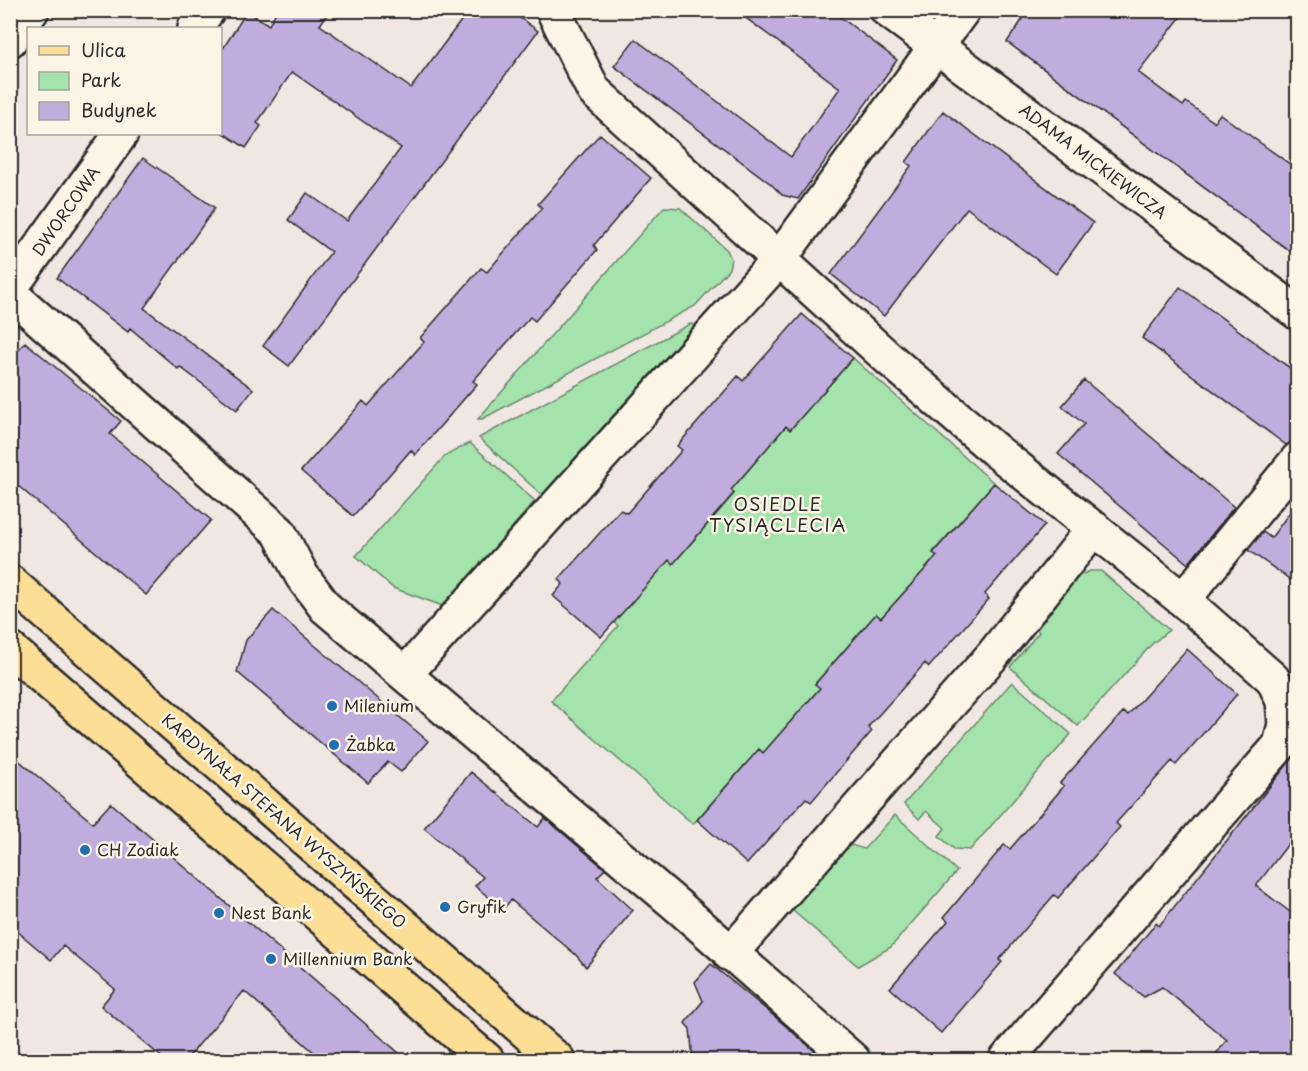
<svg xmlns="http://www.w3.org/2000/svg" width="1308" height="1071" font-family="'Playpen Sans',sans-serif">
<style>
.green{fill:#a4e3ab;stroke:#68876b;stroke-width:1.5}
.building{fill:#c0addd;stroke:#2b2b2b;stroke-width:1.5}
.lines{fill:none;stroke-linecap:round;stroke-linejoin:round}
.minor-casing{stroke:#2b2b2b;stroke-width:38}
.major-casing{stroke:#2b2b2b;stroke-width:38}
.minor{stroke:#fcf5e5;stroke-width:33}
.major{stroke:#fcde96;stroke-width:33}
.poi-dot{fill:#1f6fb2;stroke:#fcf5e5;stroke-width:2}
.labels{text-anchor:middle;stroke-width:5;stroke-linejoin:round;paint-order:stroke}
.street-label{font-size:16px;fill:#2b2b2b;stroke:#fcf5e5}
.poi-label{font-size:16px;fill:#2b2b2b;stroke:#fcf5e5;text-anchor:start}
.neighbourhood-label{font-size:18px;letter-spacing:1.5px;fill:#2b2b2b;stroke:#fcf5e5}
</style>
<rect width="100%" height="100%" fill="#f0e7e3"/>
<filter id="ink" filterUnits="userSpaceOnUse"><feTurbulence type="fractalNoise" baseFrequency=".0167" numOctaves="2"/><feDisplacementMap in="SourceGraphic" scale="12" xChannelSelector="R" yChannelSelector="G"/><feConvolveMatrix kernelMatrix="1 2 1 2 8 2 1 2 1" color-interpolation-filters="sRGB"/></filter>
<g filter="url(#ink)">
<!-- green -->
<path class="green" d="M664,207L680,208L727,250L731,259L729,269L695,306L482,419H478Z
M690,324H693V327L542,495L479,438Z
M853,358L994,483L933,552L937,556L881,618L876,614L815,684L820,688L763,753L759,749L693,824L551,701L618,626L614,622L669,560L674,563L734,494L731,490L786,426L790,430Z
M470,443L535,501L443,606L393,588L356,556L445,456Z
M1090,571H1101L1169,630L1152,644L1078,726L1010,667L1039,632L1033,626L1076,577Z
M1012,682L1071,734L970,850L954,849L939,836L945,828L926,811L919,819L904,804Z
M895,815L957,871L891,947L858,966L787,906L841,842L864,849Z"/>
<!-- building -->
<path class="building" d="M277,10H330L320,25L411,88L469,10H509L538,31L289,366L263,346L331,252L288,220L307,193L347,221L401,148L292,72L257,123L261,126L246,148L220,131V53L247,11L269,25Z
M735,10H831L897,60L798,199L782,195L771,184L614,66L635,39L791,157L840,88Z
M1029,10H1186L1138,72L1183,106L1186,102L1214,122L1220,114L1298,170V257L1007,42Z
M943,111L1093,223L1056,274L967,208L884,316L831,274L911,166L906,162Z
M600,134L651,178L594,245L597,250L535,321L530,317L473,381L477,384L415,455L411,450L353,516L301,471L363,401L368,406L424,342L420,338L481,268L487,272L542,208L538,204Z
M143,158L215,208L144,308L253,389L237,410L180,367L178,369L130,328L128,332L57,278Z
M1180,287L1298,374V441L1286,445L1142,338Z
M802,314L853,358L790,430L786,426L731,490L734,493L673,564L669,560L601,637L553,596L563,584L559,579L620,510L627,513L682,450L677,446L738,376L743,381Z
M25,342L121,421L110,434L211,520L146,595L10,479V360Z
M1084,380L1234,507L1188,564L1058,454L1084,424L1062,406Z
M994,483L1045,525L985,594L989,599L929,667L925,663L868,727L872,731L811,802L806,798L747,864L697,820L759,749L763,753L820,688L815,684L876,614L881,618L937,556L933,553Z
M1298,501V585L1248,550L1263,532L1271,538Z
M273,610L428,741L401,772L388,762L368,783L237,672L246,640Z
M1187,649L1237,694L1176,765L1172,761L1116,823L1120,827L1058,898L1054,895L999,960L1002,962L941,1033L890,988L948,921L944,917L1004,845L1010,849L1064,786L1060,783L1123,712L1128,715Z
M1298,751V831L1256,886L1298,918V1060H1211L1227,1040L1162,987L1144,997L1115,974L1156,923L1159,926Z
M10,753L93,823L111,803L407,1060H323L244,991L186,1060H165L101,1006L115,989L63,946L51,960L10,925Z
M471,772L538,827L545,818L605,869L597,877L633,910L586,967L576,955L511,900L503,909L475,886L483,877L424,828Z
M711,964L774,1016L825,1060H693L690,1029L685,1023L703,1001L695,982Z"/>
<g class="lines">
<!-- minor casing -->
<g class="minor-casing">
<path id="minor" d="M553,10L594,91L888,358L995,450L1183,600L1273,679L1283,701L1285,724L1280,745L1006,1060
M887,10L1298,313
M195,28L208,10
M10,40L32,10
M10,289L121,134
M10,293L279,532L302,576L326,608L679,907L853,1060
M1183,600L1298,459
M405,674L780,258L963,10
M730,954L992,656L1094,528"/>
</g>
<!-- major casing -->
<g class="major-casing">
<path id="major" d="M10,582L558,1060
M10,649L487,1060"/>
</g>
<!-- minor -->
<use href="#minor" class="minor"/>
<!-- major -->
<use href="#major" class="major"/>
</g>
</g>
<!-- markers -->
<g class="poi-dot">
<circle cx="332" cy="706" r="6"/>
<circle cx="334" cy="745" r="6"/>
<circle cx="85" cy="850" r="6"/>
<circle cx="445" cy="907" r="6"/>
<circle cx="219" cy="913" r="6"/>
<circle cx="271" cy="959" r="6"/>
</g>
<g class="labels">
<!-- street labels -->
<g class="street-label">
<text transform="translate(1093 161) rotate(37)" y="6">ADAMA MICKIEWICZA</text>
<text transform="translate(66 211) rotate(-55)" y="6">DWORCOWA</text>
<text transform="translate(284 821) rotate(41)" y="6">KARDYNAŁA STEFANA WYSZYŃSKIEGO</text>
</g>
<!-- poi labels -->
<g class="poi-label">
<text x="344" y="712">Milenium</text>
<text x="346" y="751">Żabka</text>
<text x="97" y="856">CH Zodiak</text>
<text x="457" y="913">Gryfik</text>
<text x="231" y="919">Nest Bank</text>
<text x="283" y="965">Millennium Bank</text>
</g>
<!-- neighbourhood labels -->
<g class="neighbourhood-label">
<text x="778" y="511">OSIEDLE<tspan x="778" dy="21">TYSIĄCLECIA</tspan></text>
</g>
</g>
<!-- margin -->
<rect width="1308" height="1071" fill="none" stroke="#fcf5e5" stroke-width="36"/>
<rect x="18" y="18" width="1272" height="1035" fill="none" stroke="#2b2b2b" stroke-width="2" filter="url(#ink)"/>
<!-- legend -->
<rect x="27" y="27" width="195" height="108" fill="#fcf5e5" stroke="#a8a49b" stroke-width="1.5"/>
<rect x="39" y="46" width="30" height="9" fill="#fcde96" stroke="#a8a49b" stroke-width="1.5"/>
<text x="81" y="57" font-size="18" fill="#2b2b2b">Ulica</text>
<rect x="39" y="72" width="30" height="18" fill="#a4e3ab" stroke="#a8a49b" stroke-width="1.5"/>
<text x="81" y="87" font-size="18" fill="#2b2b2b">Park</text>
<rect x="39" y="102" width="30" height="18" fill="#c0addd" stroke="#a8a49b" stroke-width="1.5"/>
<text x="81" y="117" font-size="18" fill="#2b2b2b">Budynek</text>
</svg>
